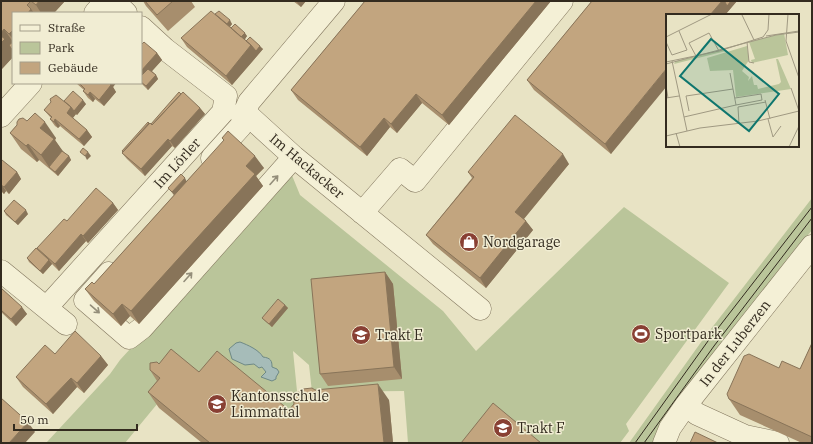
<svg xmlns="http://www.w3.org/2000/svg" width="813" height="444" font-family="'IBM Plex Serif',serif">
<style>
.green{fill:#bac59a}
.water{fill:#a6bcb9;stroke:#6e8986}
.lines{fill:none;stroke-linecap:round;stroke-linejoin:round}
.minor-casing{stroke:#81755d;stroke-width:23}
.minor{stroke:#f4f0d6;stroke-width:22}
.tram{stroke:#332b1f;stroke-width:1}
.wall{fill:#a78e6d}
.shaded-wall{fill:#887459}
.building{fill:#c2a57f;stroke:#887459}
.oneway{stroke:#948e7a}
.labels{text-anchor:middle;stroke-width:3;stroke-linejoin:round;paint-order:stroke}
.street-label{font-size:14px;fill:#332b1f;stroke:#f1edd3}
.poi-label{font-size:14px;fill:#332b1f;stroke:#f1edd3;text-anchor:start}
.inset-road{fill:none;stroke:#a09982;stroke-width:1}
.view{fill:#0f766e;fill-opacity:0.15;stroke:#0f766e;stroke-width:2}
.inset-edge{fill:none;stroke:#332b1f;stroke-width:2}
</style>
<rect width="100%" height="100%" fill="#e8e3c4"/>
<!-- green -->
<path class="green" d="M291,173L300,195L443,311L476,351L624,207L729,283L626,424L629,431L620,443H408L404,391L312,392L309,365L293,351L300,421L167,392L125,443H46L110,374L120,360Z
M812,198V230L768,286L655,443H629L704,338Z"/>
<!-- water -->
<path class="water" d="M240,342C248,345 259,350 263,357C271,358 272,361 272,367L277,369L279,372L276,377V379L272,381L261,377L266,372L262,367L259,368L254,364L245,365L232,359L229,349L236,343Z"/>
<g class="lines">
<!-- minor casing -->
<g class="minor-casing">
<path id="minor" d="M113,1L126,13
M334,1L249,102L245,111L250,117L294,157L480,309
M95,13L106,1
M1,116L31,83
M212,158L241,126L245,111
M362,213L400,169L415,181L562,1
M1,271L66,324
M109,273L85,300L129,338L142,328L294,157
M47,307L223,112L226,96L165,49L141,27
M686,405L697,414L745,436L778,443
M664,443L670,428L686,405L812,246"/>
</g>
<!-- minor -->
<use href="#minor" class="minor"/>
<!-- tram -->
<path class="tram" d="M635,443L708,341L812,207
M644,443L714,346L812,218"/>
</g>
<!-- wall -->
<path class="wall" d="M1,1H65L54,13H13V57L1,70Z
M143,1H191L195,7L168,31L146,6Z
M293,1H306L301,7Z
M365,1H551L449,125L422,103L397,133L390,127L367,156L298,100L291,90Z
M592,1H737L725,15H667L611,154L534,90L527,80Z
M215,14L232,24L230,27L247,36L245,39L246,41L263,49L232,85L187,47L181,38Z
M141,45L157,53L162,60L152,71L156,75L158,79L148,90L141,83Z
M76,83H116L113,87L116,92L104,106L95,99L93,102L88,98L83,91L84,90Z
M64,101L86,104L77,115L76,114L73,118L87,130L92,137L84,146L60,126L58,128L55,126L50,119L51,118L44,110Z
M200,108L205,114L175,148L172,146L145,176L127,159L122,153L123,152L122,151L149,123L151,124Z
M27,121L56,138L55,140L62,151L69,156L71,160L58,176L39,160L37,162L21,149L10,133L17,125Z
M222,138L264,168L256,176L263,186L139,324L130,316L121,326L94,301L85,289L94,284L174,195L168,188L187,181L224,141Z
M1,161L17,172L21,179L9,194L6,191L4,194L1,191Z
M569,164L524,219L533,230L486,288L433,244L426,235L472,178L468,172Z
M113,203L118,210L88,243L86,241L59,271L52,264L43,274L29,262L27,258L38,250L67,221Z
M4,211L28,214L18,225L6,215Z
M385,272L393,284L402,379L328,386L320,374Z
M1,288L27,314L16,326L1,312Z
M285,305L288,308L272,327L265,321L262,318Z
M812,343V443H802L740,415L729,399L779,368L800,369Z
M55,354L101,356L108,365L84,393L77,387L53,414L23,387L16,377Z
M159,364L199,372L289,410L315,390L389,400L393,443H202L159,408L148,392L157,381L150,370Z"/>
<!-- shaded-wall -->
<path class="shaded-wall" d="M39,1H65L54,13H41L36,5Z
M296,1H306L301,7Z
M536,1H551L449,125L442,115Z
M722,1H737L725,15H710Z
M31,9L34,13H28Z
M230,20L232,24L228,29L225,26Z
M4,29L13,42V57L1,70V33Z
M13,30V39L9,34Z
M245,33L247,36L243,42L240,38Z
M251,45L260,46L263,49L232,85L226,76Z
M157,53L162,60L143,81L141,78V71Z
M667,68V86L611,154L605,144Z
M156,75L158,79L148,90L146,86Z
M108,83H116L113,87L116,92L104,106L99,100Z
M90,92L95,99L93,102L88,95Z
M416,94L422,103L397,133L391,124Z
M83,100L86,104L77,115L74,111Z
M71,107L76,114L71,120L67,113Z
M200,108L205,114L175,148L170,141Z
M384,118L390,127L367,156L360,147Z
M55,119L60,126L58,128L54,122Z
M45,122L56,138L55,140L65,154L49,167L41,155L40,128Z
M87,130L92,137L84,146L79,139Z
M168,139L172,146L145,176L141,169Z
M28,144L39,160L37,162L26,146Z
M88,152L91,156L87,160L85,156Z
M563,154L569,164L522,221L515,212Z
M69,156L71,160L58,176L55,172Z
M255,156L264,168L256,176L263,186L139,324L131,311L246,166Z
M17,172L21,179L9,194L4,187Z
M185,178L187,182L174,195L172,192Z
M1,184L6,191L4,194L1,190Z
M113,203L118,210L88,243L83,236Z
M26,210L28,214L18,225L15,222Z
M526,221L533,230L486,288L480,278Z
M81,234L86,241L59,271L55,264Z
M49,260L52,264L43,274L40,271Z
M385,272L393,284L402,379L394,367Z
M122,304L130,316L121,326L113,314Z
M285,305L288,308L272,327L269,324Z
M22,307L27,314L16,326L11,319Z
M101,356L108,365L84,393L77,383Z
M71,378L77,387L53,414L46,404Z
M378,384L389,400L393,443H384Z
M28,422L35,432L25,443H9Z"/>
<!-- building -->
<path class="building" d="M1,1H31L27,5L31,9L28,13H13V30L9,34L4,29L1,33Z
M31,1H39L36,5Z
M145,1H173L157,15Z
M365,1H536L442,115L416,94L391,124L384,118L360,147L291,90Z
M592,1H722L710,15H667V68L605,144L527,80Z
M725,1H731L727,6L725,2Z
M211,11L251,45L226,76L181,38Z
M219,11L230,20L227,24L215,14Z
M235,24L245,33L241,37L231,28Z
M1,36L5,39L1,43Z
M250,37L260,46L256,51L251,45L246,41Z
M13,42V51L9,45Z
M144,42L157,53L141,71V45Z
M148,69L156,75L146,86L141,82V76Z
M79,83H109L111,85L99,100L90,92L88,95L83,91L85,89Z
M73,91L83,100L74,111L71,107L64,101Z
M179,92L181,94L152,125L151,124Z
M183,92L200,108L170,141L168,139L141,169L122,153L150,123L152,125Z
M56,95L71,107L67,113L87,130L79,139L55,119L54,122L50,119L52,117L44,110L51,102L50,99Z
M35,113L45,122L40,128L54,139L41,155L28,144L26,146L10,133L17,125V122L19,119L23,118L27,121Z
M515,115L563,154L515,212L526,221L480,278L426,235L474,177L468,172Z
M148,122L149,123L123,152L122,151Z
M228,131L255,156L246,166L255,174L131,311L122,304L113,314L85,289L92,282L94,284L224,140L222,138Z
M83,148L88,152L85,156L80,152Z
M62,151L69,156L55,172L49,167Z
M2,160L17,172L4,187L1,185V161Z
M181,174L185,178L172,192L168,188Z
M96,188L113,203L83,236L81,234L55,264L37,248L64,219L67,221Z
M14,200L26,210L15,222L4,211Z
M36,248L49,260L40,271L27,258Z
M385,272L394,367L320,374L311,279Z
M1,288L22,307L11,319L1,310Z
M278,299L285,305L269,324L262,318Z
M75,331L101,356L77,383L71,378L46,404L16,377L45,345L55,354Z
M812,343V437L729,399L727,394L744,356L749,354L779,368L782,361L800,369Z
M171,349L199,372L217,351L289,410L294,404L293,393L300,392L303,389L312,388L315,390L378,384L384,443H210L148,392L160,378L150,370V363L157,362L159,364Z
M1,398L28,422L9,443H1Z
M493,403L541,443H461Z
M695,432L718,443H690Z"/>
<!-- one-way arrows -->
<defs><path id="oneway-shaft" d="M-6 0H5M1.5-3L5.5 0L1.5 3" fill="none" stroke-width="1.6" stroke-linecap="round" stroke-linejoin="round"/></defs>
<g class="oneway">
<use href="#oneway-shaft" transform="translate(274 180) rotate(-48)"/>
<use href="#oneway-shaft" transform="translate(188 277) rotate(-48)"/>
<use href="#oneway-shaft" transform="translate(95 309) rotate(41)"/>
</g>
<!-- icons -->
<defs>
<g id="shop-disc" transform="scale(1)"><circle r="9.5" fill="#894034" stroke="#f1edd3"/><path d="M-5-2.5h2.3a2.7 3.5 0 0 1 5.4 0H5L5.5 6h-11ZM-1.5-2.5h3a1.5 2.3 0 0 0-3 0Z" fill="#fff"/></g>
<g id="stadium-disc" transform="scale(1)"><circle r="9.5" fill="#894034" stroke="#f1edd3"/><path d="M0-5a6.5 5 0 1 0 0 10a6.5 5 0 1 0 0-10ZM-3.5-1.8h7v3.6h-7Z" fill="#fff"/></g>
<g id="school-disc" transform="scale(1)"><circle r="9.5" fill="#894034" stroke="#f1edd3"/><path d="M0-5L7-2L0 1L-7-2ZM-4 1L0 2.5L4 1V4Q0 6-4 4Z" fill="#fff"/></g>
</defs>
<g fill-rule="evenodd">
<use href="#shop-disc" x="469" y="242"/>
<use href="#stadium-disc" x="641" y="334"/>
<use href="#school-disc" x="361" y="335"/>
<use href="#school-disc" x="217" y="404"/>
<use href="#school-disc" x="503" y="428"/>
</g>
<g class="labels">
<!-- street labels -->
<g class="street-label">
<text transform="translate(177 163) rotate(-48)" y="5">Im Lörler</text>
<text transform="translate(307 166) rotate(40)" y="5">Im Hackacker</text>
<text transform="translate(735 343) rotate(-52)" y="5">In der Luberzen</text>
</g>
<!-- poi labels -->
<g class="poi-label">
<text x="483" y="247">Nordgarage</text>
<text x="655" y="339">Sportpark</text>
<text x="375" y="340">Trakt E</text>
<text x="231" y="401">Kantonsschule<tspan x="231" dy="16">Limmattal</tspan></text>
<text x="517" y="433">Trakt F</text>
</g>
</g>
<!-- overview -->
<g transform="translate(666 14)">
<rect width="133" height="133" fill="#e8e3c4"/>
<path d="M118,19L122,41L86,49L85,46L89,45L83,28ZM81,32L83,46L76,57L83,63L82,67L86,62L88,71H91L92,75L113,70L115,68L110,45H112L125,75L70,83L67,56L44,57L41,44ZM59,35L60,37L8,50L10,47Z" fill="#bac59a"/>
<path class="inset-road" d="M122,0L120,27L133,64M76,1L88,26M100,22L133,17M0,23L46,0M0,28L6,41L21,36L13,17M81,28L83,48L88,49M30,42L23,29L43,19L53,37M6,47L21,117M0,48L53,37L97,23L102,16L103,0M0,50L110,21L133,18M0,72L2,84M125,74L133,97M0,84L13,82M69,84L95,80L96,86L70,91M99,86L104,105M23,97L20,82L67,75M18,103L70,91L64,59M102,105L107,123L115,112M73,110L72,93L100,88M10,119L14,133M0,122L34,114L92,107L133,97M123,133L133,112"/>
<path class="view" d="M45,25L113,80L83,117L14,62Z"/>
<rect width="133" height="133" class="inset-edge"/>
</g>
<!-- border -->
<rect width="813" height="444" fill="none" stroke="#332b1f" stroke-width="4"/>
<!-- legend -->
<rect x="12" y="12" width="130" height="72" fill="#f1edd3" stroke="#a59f8b"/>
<rect x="20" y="25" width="20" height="6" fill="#f4f0d6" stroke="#a59f8b"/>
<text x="48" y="32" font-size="12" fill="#332b1f">Straße</text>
<rect x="20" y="42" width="20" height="12" fill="#bac59a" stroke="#a59f8b"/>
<text x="48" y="52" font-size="12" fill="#332b1f">Park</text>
<rect x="20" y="62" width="20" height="12" fill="#c2a57f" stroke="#a59f8b"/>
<text x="48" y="72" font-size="12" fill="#332b1f">Gebäude</text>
<!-- scale -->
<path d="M14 424v6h123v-6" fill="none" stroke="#332b1f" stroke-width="2"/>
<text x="20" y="424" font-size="12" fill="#332b1f" stroke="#f1edd3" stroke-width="3" paint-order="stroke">50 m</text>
</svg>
